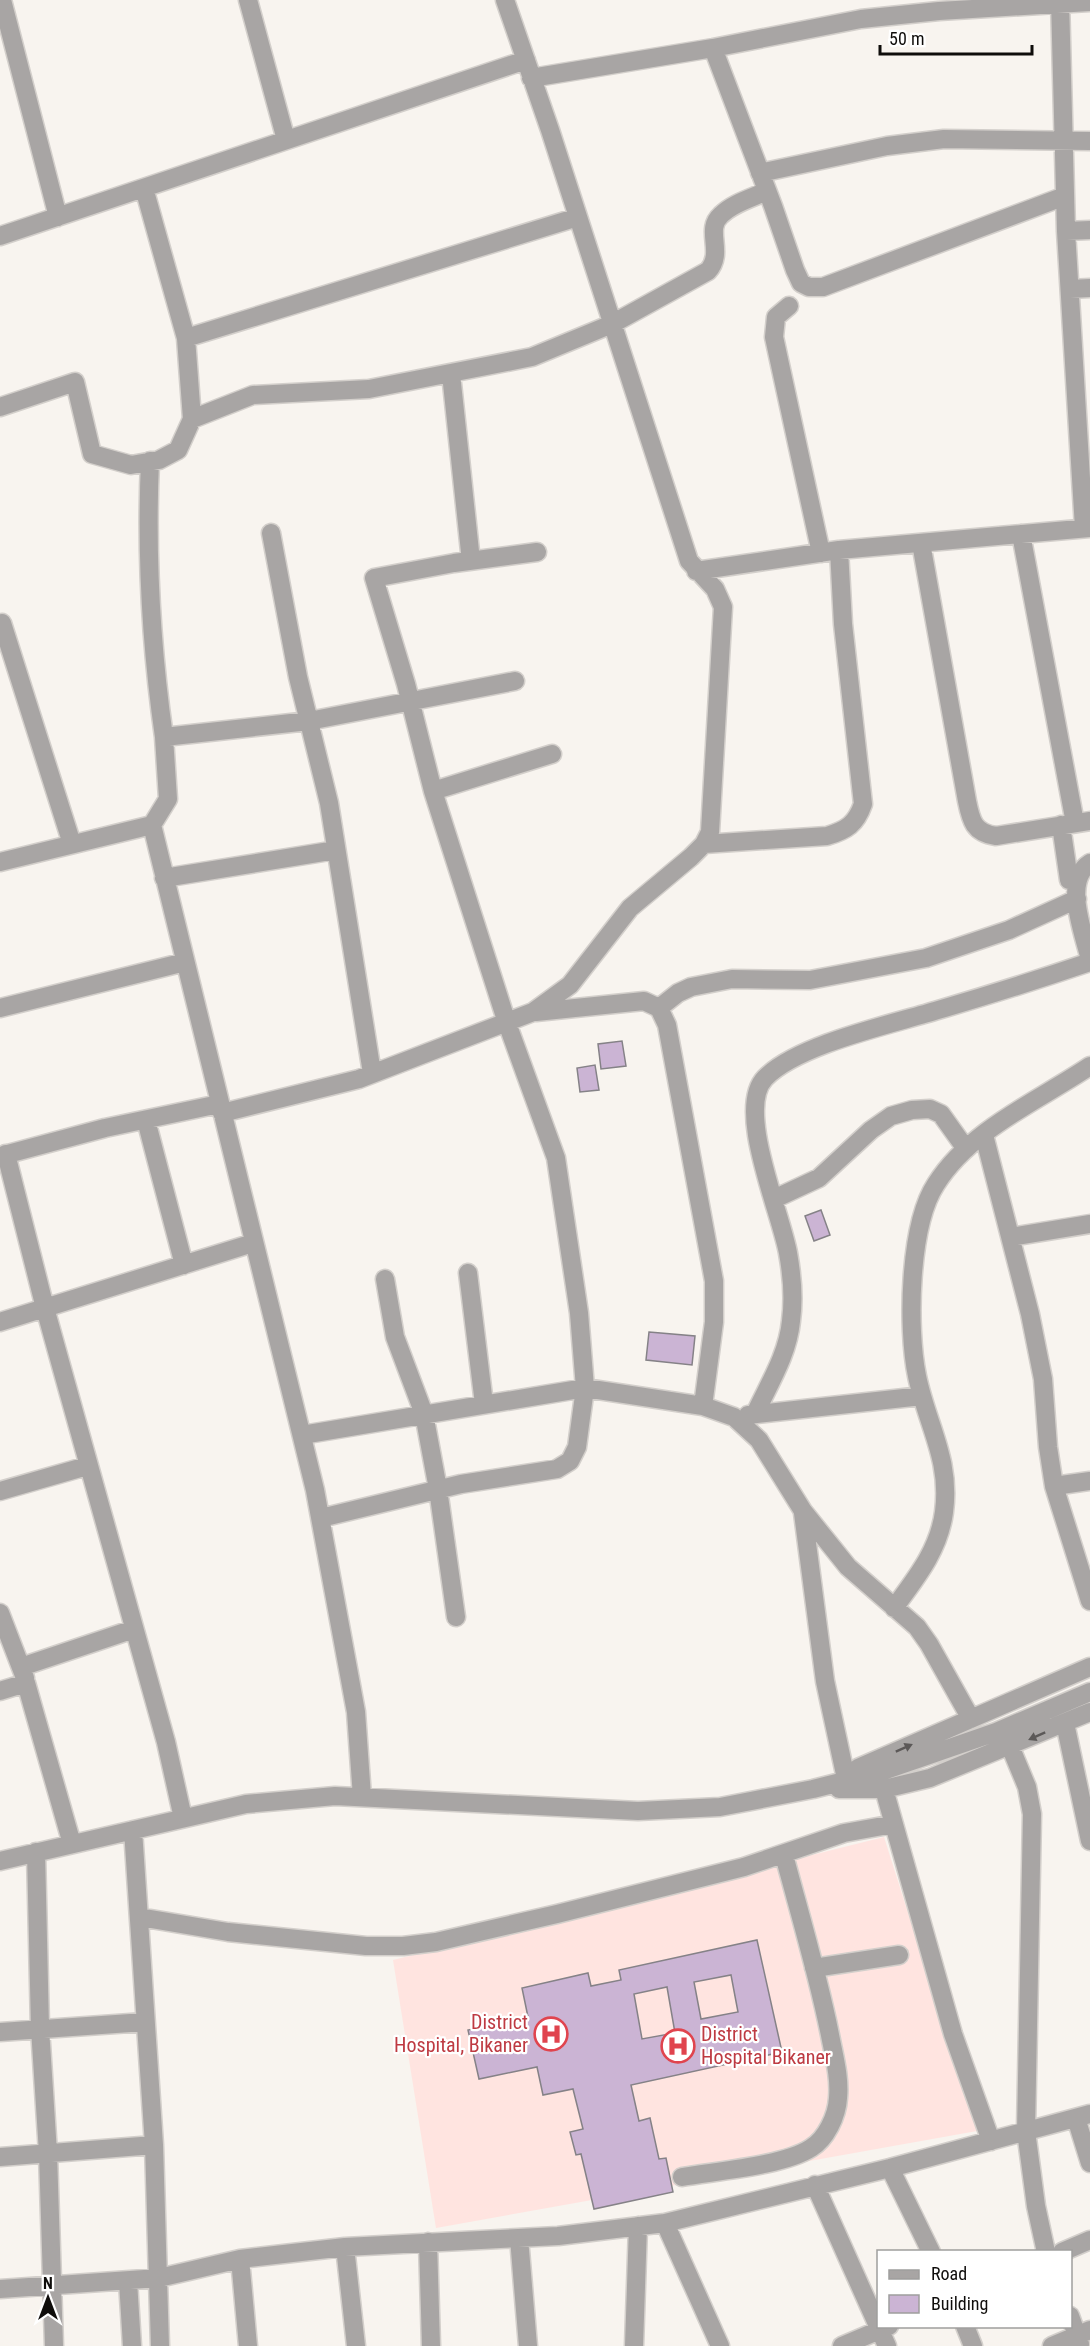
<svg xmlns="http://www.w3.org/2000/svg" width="1090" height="2346" font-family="'Roboto Condensed',sans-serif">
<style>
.medical{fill:#ffe4e0}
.building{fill:#cbb4d4;stroke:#858287;stroke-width:1.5;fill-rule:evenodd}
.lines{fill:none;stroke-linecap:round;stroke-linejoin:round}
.minor-casing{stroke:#d3cfcb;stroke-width:21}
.minor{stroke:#a8a5a4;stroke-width:18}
.oneway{fill:#5c5958}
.labels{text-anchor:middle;stroke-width:4.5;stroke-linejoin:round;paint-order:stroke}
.health-label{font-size:20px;fill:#be3a42;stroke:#fff;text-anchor:end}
</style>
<rect width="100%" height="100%" fill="#f8f4ef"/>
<!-- medical -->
<path class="medical" d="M884,1837L977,2131L436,2228L393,1960Z"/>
<!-- building -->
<path class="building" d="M622,1041L626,1066L601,1069L598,1044Z
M595,1065L599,1090L580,1092L577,1068Z
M821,1210L830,1235L814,1241L805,1216Z
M649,1332L695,1336L692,1365L646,1360Z
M757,1940L782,2052L631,2085L639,2121L650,2118L659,2159L666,2158L673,2192L594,2209L581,2154L576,2155L570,2132L583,2129L573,2089L543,2095L537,2067L479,2079L468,2030L528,2017L522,1988L588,1973L591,1986L621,1980L619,1970ZM731,1975L738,2012L701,2019L694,1982ZM667,1987L675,2033L642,2039L634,1994Z"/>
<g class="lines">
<!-- minor casing -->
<g class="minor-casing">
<path id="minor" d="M2,0L58,217
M248,0L286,140
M1060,0L1066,231L1084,528
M713,48L773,206L795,270L801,283L809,287H823L1065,196
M531,78L713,48L861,19L939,11L1090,2
M760,173L887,146L944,139L1090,141
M144,188L186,338
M578,217L186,338L192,419L253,395L369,389L532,357L612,324L708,271C725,252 704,230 721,215C733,203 752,198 767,191
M1066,231L1090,230
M0,236L526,60
M1070,289L1090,288
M789,306L776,317L774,337L821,553
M451,374L471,561
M0,407L75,382L92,454L131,465L159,460L178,450L192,419
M150,461C146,553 151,646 164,737
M271,533L298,677L329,803L372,1073
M1021,534L1075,823
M921,543L967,801C971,821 974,833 996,836L1090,821
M696,571L839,550L1090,528
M2,623L72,844
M433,791L552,754
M152,825L168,799L164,737L309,721L515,681
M1061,825L1069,880
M704,844L827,836C847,830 856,824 863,804L843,624L839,550
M0,862L152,825L315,1490L356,1712L362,1797
M1090,863C1062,881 1084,933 1090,960
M164,878L336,850
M0,1008L185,962
M659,1008L678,993L691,987L732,979L810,980L926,958L1009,930L1077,899
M536,1012L644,1001L659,1008L667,1025L714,1281V1322L703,1406
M222,1113L359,1079L533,1012L570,985L630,908L691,857L704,844L710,832L723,607L715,589L689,561L550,130L505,0
M146,1120L184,1265
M984,1135L1030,1314L1043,1379L1048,1447L1054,1486L1090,1601
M6,1154L45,1308L166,1742L183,1818
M0,1156L105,1128L219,1104
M774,1199L819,1178L871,1130L891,1116L912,1110L930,1109L941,1114L966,1149
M1011,1237L1090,1224
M468,1273L484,1404
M385,1279L395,1337L424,1414L438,1489L456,1617
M0,1322L253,1243
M755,1414C769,1384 788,1354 791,1321C794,1299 792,1275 788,1253C781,1213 735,1109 765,1078C798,1044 893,1024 938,1010C989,995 1040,979 1090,962
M748,1415L922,1396
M302,1435L585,1388L703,1406L734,1417L759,1440L803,1511L848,1567L917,1627L929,1644L971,1719
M1054,1486L1090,1481
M0,1491L87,1466
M803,1513L825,1681L845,1774
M321,1518L461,1484L557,1469L570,1461L577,1447L585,1388L579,1313L556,1158L507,1023L433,791L406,684L374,578L454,563L537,552
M894,1608C916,1578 939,1550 944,1512C951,1459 927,1425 917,1376C907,1328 909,1225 936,1184C971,1129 1038,1101 1090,1066
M0,1613L25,1678
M21,1667L134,1629
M0,1691L26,1683L72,1844
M1065,1723L1090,1841
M1010,1746L1027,1787L1032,1814L1026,2131L1036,2206L1046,2252
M858,1768L1090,1667
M839,1789H884L930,1778L1090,1712
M884,1789L953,2034L991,2141
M133,1830L154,2145L160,2346
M36,1852L40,2028L48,2153L54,2346
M0,1861L246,1804L335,1796L638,1811L720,1807L813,1789L880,1772L996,1732L1090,1692
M139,1917L228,1932L366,1946H403L436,1942L557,1914L744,1867L844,1833L894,1824
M814,1968L899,1955
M0,2032L145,2022
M1076,2118L1090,2163
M0,2157L154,2145
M890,2168L931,2252
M682,2177C716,2171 783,2166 811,2148C826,2139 837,2116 838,2098C840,2077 834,2056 830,2035C818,1975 800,1915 784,1855
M815,2185L887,2346
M665,2223L720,2346
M519,2238L528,2346
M428,2242L431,2346
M345,2247L356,2346
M1062,2252L1090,2240
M240,2259L248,2346
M128,2281L132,2346
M0,2289L159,2278L240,2259L345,2247L558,2236L665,2223L890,2168L1090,2114
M1070,2316L1080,2344
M965,2326L973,2346
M634,2346L638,2226
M842,2346L889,2326
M1052,2346L1090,2330"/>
</g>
<!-- minor -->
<use href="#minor" class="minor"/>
</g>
<!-- one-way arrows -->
<defs><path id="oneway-solid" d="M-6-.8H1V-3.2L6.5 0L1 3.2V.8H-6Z" transform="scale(1.5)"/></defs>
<g class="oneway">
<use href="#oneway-solid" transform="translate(1037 1736) rotate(156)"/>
<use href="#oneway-solid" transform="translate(904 1748) rotate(-24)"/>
</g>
<!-- icons -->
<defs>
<g id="hospital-ring" transform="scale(1.725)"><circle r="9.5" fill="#fff" stroke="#e0444e" stroke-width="1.5"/><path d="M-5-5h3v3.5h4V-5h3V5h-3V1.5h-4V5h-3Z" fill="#e0444e"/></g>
</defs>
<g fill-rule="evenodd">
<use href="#hospital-ring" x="551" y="2034"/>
<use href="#hospital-ring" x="678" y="2046"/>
</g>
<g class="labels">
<!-- health labels -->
<g class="health-label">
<text x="528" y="2029">District<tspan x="528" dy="23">Hospital, Bikaner</tspan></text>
<text x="701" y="2041" text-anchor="start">District<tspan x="701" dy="23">Hospital Bikaner</tspan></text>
</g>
</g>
<!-- legend -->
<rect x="877" y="2250" width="195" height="78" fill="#ffffff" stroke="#9f9e9d" stroke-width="1.5"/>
<rect x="889" y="2270" width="30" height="9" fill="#a8a5a4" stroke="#9f9e9d" stroke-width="1.5"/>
<text x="931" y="2280" font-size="18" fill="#0f0d0b">Road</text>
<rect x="889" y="2295" width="30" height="18" fill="#cbb4d4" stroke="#9f9e9d" stroke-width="1.5"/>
<text x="931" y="2310" font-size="18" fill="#0f0d0b">Building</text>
<!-- north arrow -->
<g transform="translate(48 2298)" stroke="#ffffff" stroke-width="4.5" paint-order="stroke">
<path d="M0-4.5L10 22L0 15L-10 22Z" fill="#0f0d0b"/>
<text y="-9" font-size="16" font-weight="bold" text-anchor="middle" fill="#0f0d0b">N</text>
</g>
<!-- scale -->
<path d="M880 45v9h152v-9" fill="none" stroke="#0f0d0b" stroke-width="3"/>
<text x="889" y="45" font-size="18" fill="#0f0d0b" stroke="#ffffff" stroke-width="4.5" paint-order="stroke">50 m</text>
</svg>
